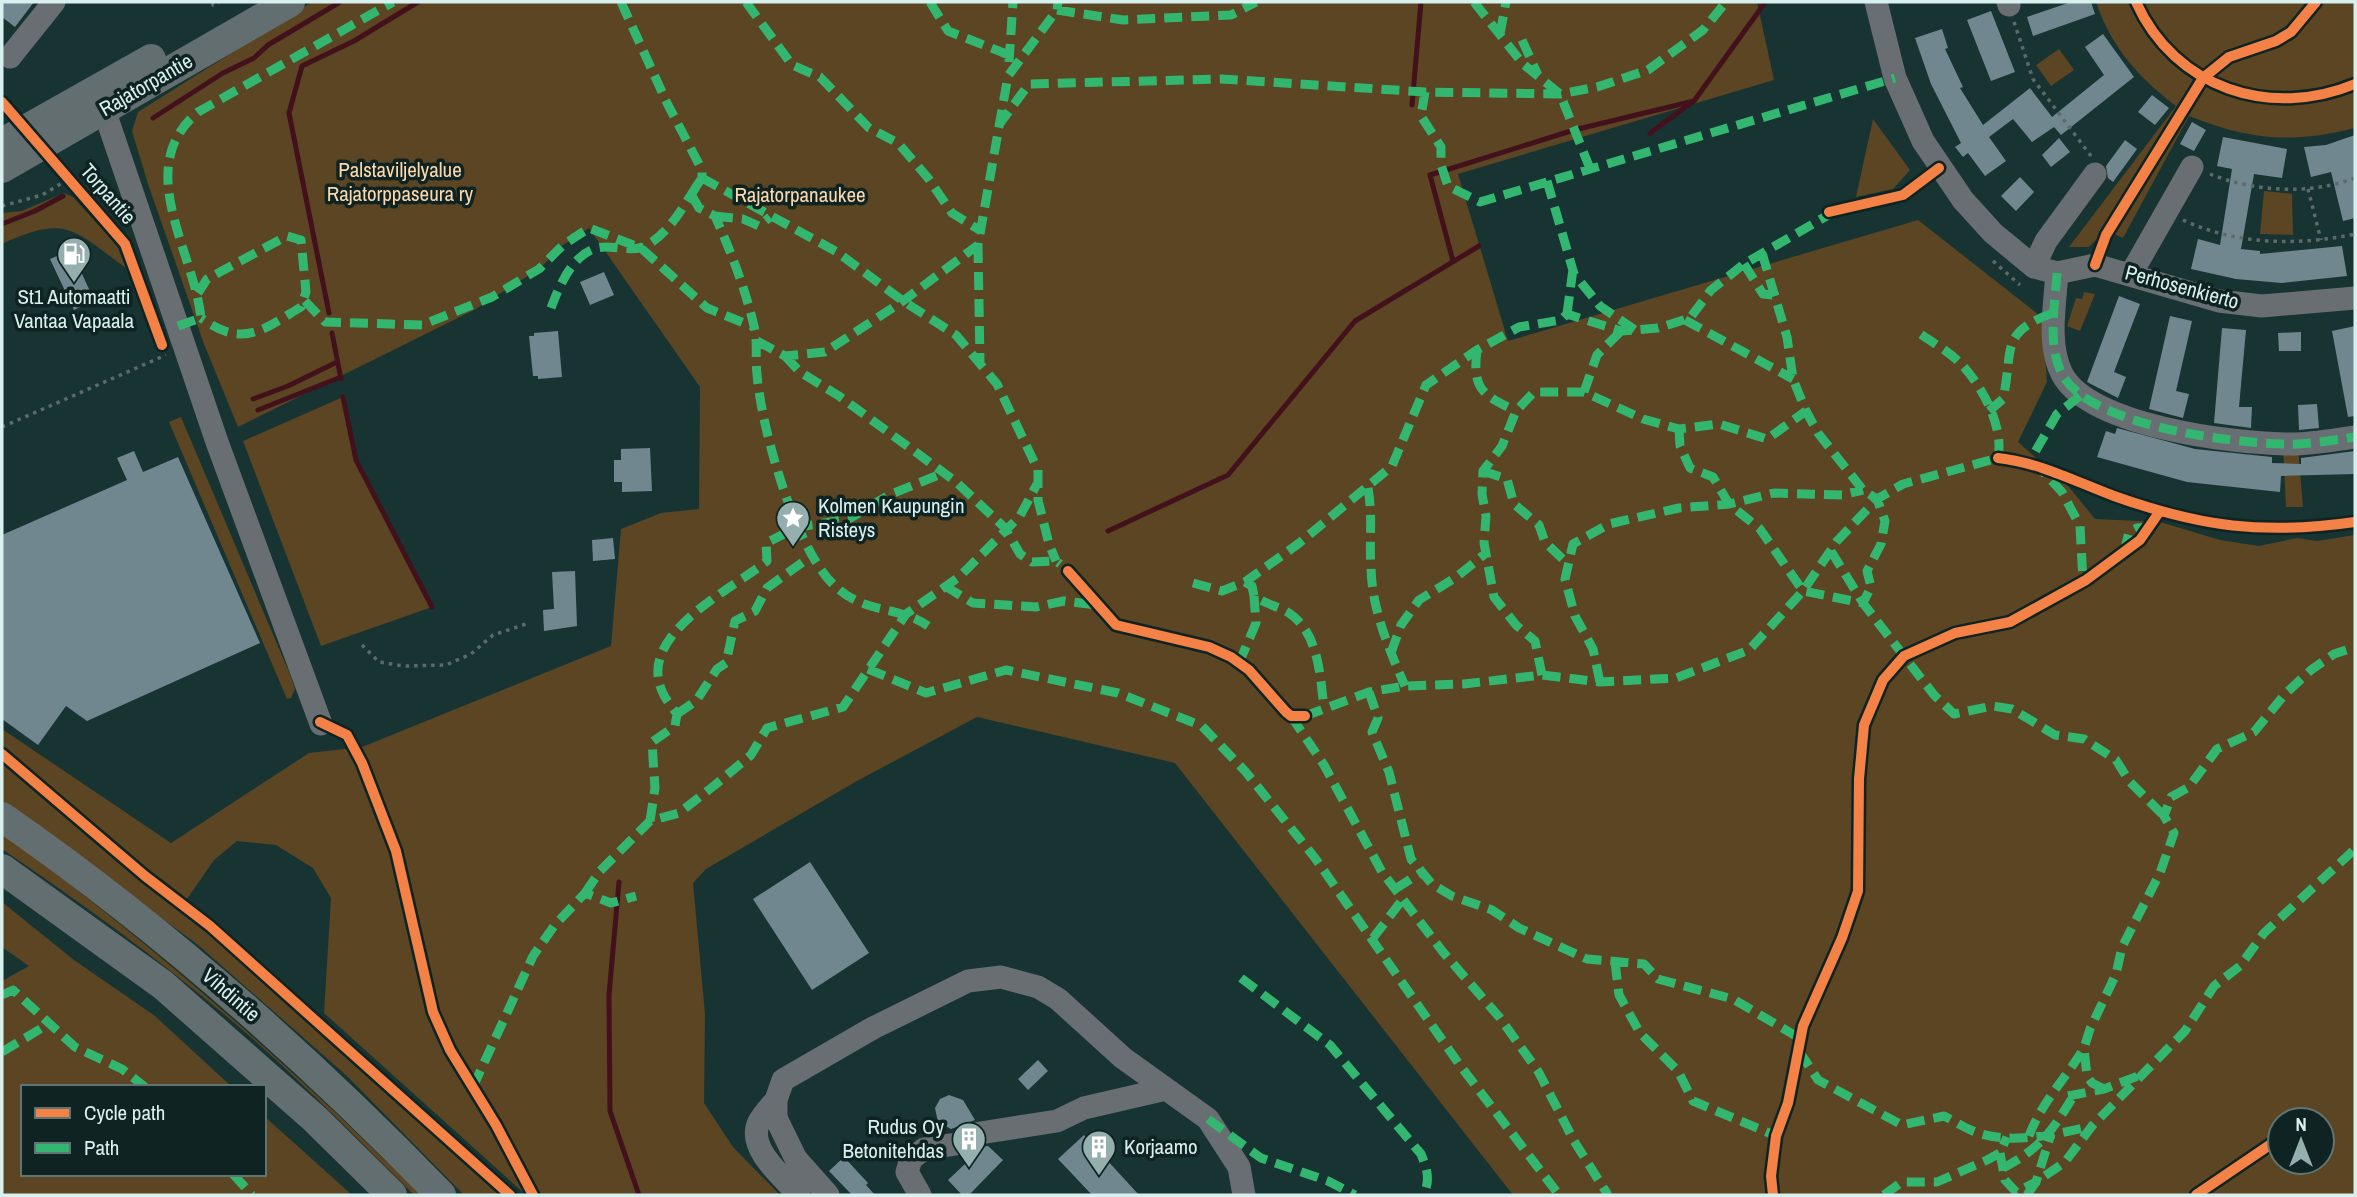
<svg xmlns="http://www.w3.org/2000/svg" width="2357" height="1197" font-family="'Archivo Narrow',sans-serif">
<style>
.green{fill:#5b4522;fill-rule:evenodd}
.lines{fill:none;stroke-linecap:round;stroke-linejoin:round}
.stream{stroke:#43111c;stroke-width:5}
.building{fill:#718790}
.path{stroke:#5d6a6a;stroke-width:3.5;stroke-dasharray:3.5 5;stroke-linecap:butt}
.minor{stroke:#686e71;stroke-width:23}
.major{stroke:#626e70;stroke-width:30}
.quiet{stroke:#33b770;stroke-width:9;stroke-dasharray:18 9;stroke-linecap:butt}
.cycleway-casing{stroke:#0f2322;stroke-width:15}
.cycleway{stroke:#f48246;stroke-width:10}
.labels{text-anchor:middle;stroke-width:7;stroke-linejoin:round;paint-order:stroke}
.street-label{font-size:21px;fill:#d8f1ef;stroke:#0f2322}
.park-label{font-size:21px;fill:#fcd8ac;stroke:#0f2322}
.poi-label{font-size:21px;fill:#d8f1ef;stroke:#0f2322;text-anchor:start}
</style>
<rect width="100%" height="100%" fill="#173433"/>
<!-- green -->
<path class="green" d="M312,2H1757L1774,80L1458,174L1508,341L1918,220L2043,318L2047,382L2018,442L2069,487L2095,519L2160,522L2220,540L2259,546L2297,538L2317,541L2355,535V1195H1513L1175,763L977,717L857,781L706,869L693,883L705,1014L704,1103L733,1147L780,1195H526L324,1013L331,898L313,868L276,845L237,841L214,860L187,899L159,877L152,886L209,930L505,1195H464L347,1076L197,944L2,802V729L171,843L309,753L362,747L611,646L621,529L661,513L699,509L700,387L589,228L563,245L539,269L474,310L238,427L204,344L148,184L132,131L138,112ZM2280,1120H2322V1162H2280Z
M2096,2H2355V128C2291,144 2250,140 2189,116L2123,238L2106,230L2089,247H2069L2176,106C2139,78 2111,47 2096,2Z
M2059,49L2074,70L2051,86L2036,65Z
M1873,119L1910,170L1893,189L1856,197Z
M2264,191L2292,194L2293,235L2260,234Z
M64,193L73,197L117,245L126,268C73,230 67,214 2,244V213L22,211Z
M2084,292L2095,294L2080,331L2067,326L2076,298L2082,299Z
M343,397L356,460L432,607L321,646L243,441Z
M181,417L291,677L295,689L291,698L287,699L169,422Z
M2283,448H2298L2303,507H2286Z
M2,833C152,943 289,1065 421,1195H414C361,1142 309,1089 253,1039C174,970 89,908 2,849Z
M2,902L74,960L155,1016L232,1087H23V1174H264V1116L352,1195H2V981L29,966L2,947Z"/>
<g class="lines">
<!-- stream -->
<path class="stream" d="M1412,105L1421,2
M153,118L223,73L254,58L268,45L340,2
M1650,133L1694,101L1764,4
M2,224L35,211L63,196
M1453,261L1430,175L1574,130L1694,101
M329,313L289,113L302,66L354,41L418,2
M332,333L341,379
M343,397L356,460L432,607
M253,399L288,386L337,362
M258,410L341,377
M1108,531L1228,475L1355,321L1479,246
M619,882L609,995L610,1111L639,1195"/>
</g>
<!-- building -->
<path class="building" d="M2,2H34L15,27L2,17Z
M2071,2H2091L2095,14L2033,36L2027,17Z
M1991,11L2015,72L1991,81L1967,20Z
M1942,29L1948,48L1945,49L1963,87L1960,88L1983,125L2030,88L2052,117L2104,75L2085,47L2103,34L2134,77L2061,135L2054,127L2032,142L2013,119L1989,137L2006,161L1985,176L1968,153L1963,157L1955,147L1961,143L1931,84L1915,38Z
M2152,95L2169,108L2155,125L2138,112Z
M2192,122L2206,130L2194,151L2180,144Z
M2355,135V218L2343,221L2331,172L2311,177L2304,147L2326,145Z
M2223,137L2287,149L2282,178L2254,174L2241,249L2260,251V254L2342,246L2347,276L2282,283L2236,279L2191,269L2198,239L2220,245L2232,169L2217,166Z
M2059,138L2070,152L2051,167L2042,155Z
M2125,140L2137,149L2113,182L2108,178L2106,166Z
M2020,177L2034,192L2016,211L2001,196Z
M71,250L94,300L74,310L50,259Z
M604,272L614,295L590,305L580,282Z
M2119,296L2140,304L2114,372L2126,377L2118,398L2087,382Z
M2170,316L2192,321L2176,391L2189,394L2183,418L2149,409Z
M2355,326V416L2348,417L2332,331Z
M2222,328L2246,330L2239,407H2252L2251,428L2214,423Z
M558,331L562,377L538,379V376H533L529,336H534V333Z
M2301,332V351H2279L2278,333Z
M2317,404L2319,428L2299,430L2298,405Z
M2117,428L2195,449L2272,457V463L2301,464V458L2355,451V474L2281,476L2280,492L2187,482L2097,457L2106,431L2115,434Z
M650,448L652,491L622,492V482H614V460H621V449Z
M134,451L143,472L178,457L260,643L87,721L66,706L38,745L2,719V535L127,480L117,458Z
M613,538L615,559L593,561L592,540Z
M575,571L577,626L544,631L543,610L554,609L552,572Z
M810,862L869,953L812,990L753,899Z
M1038,1060L1048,1071L1028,1090L1018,1079Z
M949,1095L963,1100L975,1120L951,1129L938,1122L935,1108L940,1099Z
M1084,1135L1139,1195H1092L1058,1159Z
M988,1146L1003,1160L969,1195H962L948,1180L983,1147Z
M844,1157L868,1183L866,1185L875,1195H852L829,1171Z"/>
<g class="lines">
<!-- path -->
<path class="path" d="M212,2L213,5L219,2
M391,2L392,3
M2014,22L2033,79L2091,156
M2210,174C2254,192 2311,195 2355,178
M2308,189L2321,240
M2,206L42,195L69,179
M2183,220C2236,245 2298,246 2355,234
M1993,261L2020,285
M2,427L166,355
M362,645L379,662L404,666L446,665L471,654L493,635L526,624"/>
<!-- minor -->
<path class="minor" d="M1876,2L1895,78L1923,141L1963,200L1993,233L2034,267L2057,273L2095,265L2219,301L2262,306L2355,298
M2008,2L2009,5
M10,57L54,2
M99,95L217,442L321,724
M2034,267L2046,241L2095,174
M2057,273C2055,304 2047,345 2062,374C2089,426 2231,443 2286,444C2308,445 2333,440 2355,437
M2131,274L2192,167
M776,1100C771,1106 763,1114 759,1122C746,1148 784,1178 799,1195
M828,1195L796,1159L776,1118V1100L783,1080L873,1028L968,981L1001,977L1038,987L1058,999L1123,1058L1208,1119L1239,1167L1244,1195
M920,1195L907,1172L911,1159L924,1149L956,1144L980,1133L1057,1121L1084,1108L1166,1089"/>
<!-- major -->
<path class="major" d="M2,143L151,59
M2,168L290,2
M2,817C161,927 306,1056 441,1195
M2,869L163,985L315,1119L392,1195"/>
<!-- quiet -->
<path class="quiet" d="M621,2L667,103L702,170V178L691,194L699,208L715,216C731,252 745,288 754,326C758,343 755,358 757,374C761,428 796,552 836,587C867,615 898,605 928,626
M746,2L792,65L820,77L869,128L898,143L928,178L952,213L981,231
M930,2L948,31L1009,55
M1474,2L1523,64L1560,94L1589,166
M1057,10L1123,20L1231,15L1256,2
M1500,34L1506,2
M1522,40L1538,75
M1009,62L1013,2
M1425,92L1421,116L1441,147V165L1448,186L1480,202L1895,78
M998,126L1029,84L1222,79L1425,92L1560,94L1597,87L1648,70L1703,30L1726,2
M1547,181L1574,274L1600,306L1635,330
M715,216L743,219L759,226L770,217
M978,245L980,363
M1762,253L1787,337L1793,379L1806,411L1818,433L1863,490L1877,499L1885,521L1881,544L1867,571L1871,587L1863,603
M1744,264L1763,294L1773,295
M2057,273C2055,304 2047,345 2062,374C2089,426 2231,443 2286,444C2308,445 2333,440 2355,437
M198,293L207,279L287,236L301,240L306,292L301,307C261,331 243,348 201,318
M305,301L325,322L422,325L492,297L539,269L563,245L589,228L641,248L707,308L754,327
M551,308C560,284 575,247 606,247C617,247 633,251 643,247C670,235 686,201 702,178L837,252L903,301L956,335L997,384L1038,470V500L1049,544L1056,561
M1567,314L1573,269
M1685,320L1793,379
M178,326L201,318C194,251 132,167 198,112L393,2
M757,341L785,356L825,352L903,301L978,245L1008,76L1057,10L1058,2
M1477,350C1472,390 1483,395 1516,411
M785,356L800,372L839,396L955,481L1005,528L1020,554L1032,562L1056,561L1060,564
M1584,392L1597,355L1621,331
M2080,396L2057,414L2035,452L2036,464L2062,492L2080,526L2083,581
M1989,411L2003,399C2014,349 1998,333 2055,312
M1679,429L1680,446L1690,468L1713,477L1729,504L1760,529L1803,591L1863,603L1934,695L1954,714L1992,706L2012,709L2055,735L2084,739L2116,760L2129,781L2164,816
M1483,471L1507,479L1514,504L1539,525L1545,542L1568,564
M1368,488C1373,518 1369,539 1371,568C1372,610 1389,649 1405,686
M1831,551L1863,603
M2124,552L2129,532L2137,528L2149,527
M1245,582L1252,586L1254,596C1265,604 1278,606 1289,613C1319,633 1320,676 1324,708
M1193,583L1222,591L1245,582L1298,544L1392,466L1426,385L1477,350L1519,327L1561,320L1567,314L1621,331L1658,328L1690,318L1711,290L1744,264L1835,211
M945,586L973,603L1036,607L1064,601L1097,605
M1391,653L1401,625L1419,600L1455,578L1486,553
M1239,663L1256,623L1254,596
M868,669L926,693L1006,670L1118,693L1202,726L1245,771L1315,858L1459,1064L1559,1195
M1542,675L1535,641L1516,625L1494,597L1484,543L1486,516L1482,494L1483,471L1502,446L1516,411L1534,392H1584L1643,419L1679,429L1719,424L1767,439L1806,411
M1600,682L1593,649L1575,616L1565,579L1573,544L1609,524L1679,508L1729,504L1774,493L1842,495L1863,490
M1369,692L1378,718L1372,732L1389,772L1411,859L1432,884L1452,896L1492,910L1519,928L1587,959L1644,964L1658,979L1733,999L1801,1039
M677,714L696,701L717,669L726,663L735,621L755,611L767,588L811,556
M1291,716L1324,765L1382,872L1443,952L1500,1018L1538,1071L1574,1141L1608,1195
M1305,716L1369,692L1405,686L1464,684L1542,675L1600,682L1676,678L1749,650L1803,591L1837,541L1877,499L1903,484L1998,458C2004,427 1983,387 1961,364C1949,351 1931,342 1916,331
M650,821L655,788L652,742L675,726L677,714C672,707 665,699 662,691C637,634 731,590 767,561L766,543L798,527L849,519L889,495L941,474
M1395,889L1422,872
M585,893L600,871L650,821L679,813L715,785L751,755L767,728L843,707L906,614L959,577L1020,516L1037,484
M1373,938L1403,899
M1615,962L1619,995L1640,1033L1678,1071L1693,1101L1776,1136
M1241,978L1330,1045L1421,1154C1427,1169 1431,1180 1423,1195
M2,995L13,990L75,1047L122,1069L145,1087
M1799,1051L1818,1080L1902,1125L1944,1116C1954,1121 1963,1127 1973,1131C2008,1146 2057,1134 2092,1126
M2,1052L50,1023
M473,1087L533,956L554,926L585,893L611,903L636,896
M2104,1089L2092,1083L2087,1076L2084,1048L2090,1029L2116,974L2122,947L2160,873L2174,833L2164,816L2171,797L2189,787L2217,749L2254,732L2285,694L2311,670L2334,654L2355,647
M2068,1096L2104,1089L2138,1076
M1208,1119L1261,1158L1328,1181L1355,1195
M2029,1136C2041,1103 2066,1078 2084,1048
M2000,1153L2005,1180L2016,1192L2036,1182L2051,1134
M2003,1168C2040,1149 2053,1130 2074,1095
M233,1174L252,1195
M1884,1195L1902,1182H1937L1987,1160L2000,1153L2007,1137
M2027,1195L2036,1182L2065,1162L2092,1126L2185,1031L2214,986L2240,966L2264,933L2355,849"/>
<!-- cycleway casing -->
<g class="cycleway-casing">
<path id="cycleway" d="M2136,2C2175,89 2271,119 2355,84
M2,102L125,244L162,345
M1829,212L1903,195L1939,168
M2095,265L2106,235L2203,78L2229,57L2276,41L2291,32L2316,2
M1998,458C2041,463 2074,481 2114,496C2201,527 2263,535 2355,522
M1068,571L1116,625L1209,647L1231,657L1249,670L1286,712L1291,716H1305
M320,722L347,735L362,763L396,851L433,1012L450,1050L496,1125L533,1195
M2,754L145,876L210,926L510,1195
M1773,1195L1771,1176L1776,1136L1788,1103L1803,1026L1842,938L1858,891L1859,779L1864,725L1883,680L1904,656L1955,633L2010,622L2086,580L2140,540L2160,511
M2196,1195L2280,1138"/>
</g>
<!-- cycleway -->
<use href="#cycleway" class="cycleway"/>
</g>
<!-- icons -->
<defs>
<g id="fuel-pin" transform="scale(1.75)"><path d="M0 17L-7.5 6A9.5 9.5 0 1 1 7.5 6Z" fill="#94afad" stroke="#0f2322"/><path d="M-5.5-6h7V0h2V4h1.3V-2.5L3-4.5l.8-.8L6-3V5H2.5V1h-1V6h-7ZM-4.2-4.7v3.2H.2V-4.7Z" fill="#fff"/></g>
<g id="sight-pin" transform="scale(1.75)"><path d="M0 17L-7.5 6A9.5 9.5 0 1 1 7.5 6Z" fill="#94afad" stroke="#0f2322"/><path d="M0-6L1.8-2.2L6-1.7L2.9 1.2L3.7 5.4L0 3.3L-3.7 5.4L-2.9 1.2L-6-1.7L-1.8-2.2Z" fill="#fff"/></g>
<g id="building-pin" transform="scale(1.75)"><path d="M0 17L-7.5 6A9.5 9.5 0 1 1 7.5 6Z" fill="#94afad" stroke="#0f2322"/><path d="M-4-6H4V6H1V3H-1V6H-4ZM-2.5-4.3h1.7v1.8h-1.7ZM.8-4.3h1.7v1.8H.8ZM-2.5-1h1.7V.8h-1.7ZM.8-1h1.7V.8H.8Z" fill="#fff"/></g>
</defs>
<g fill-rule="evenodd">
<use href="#fuel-pin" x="74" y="254"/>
<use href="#sight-pin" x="793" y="518"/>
<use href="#building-pin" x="969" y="1139"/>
<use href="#building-pin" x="1099" y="1147"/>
</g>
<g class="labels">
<!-- street labels -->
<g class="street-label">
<text transform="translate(146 85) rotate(-30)" y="7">Rajatorpantie</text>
<text transform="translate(108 194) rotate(49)" y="7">Torpantie</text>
<text transform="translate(2182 287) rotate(15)" y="7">Perhosenkierto</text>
<text transform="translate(231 995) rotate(41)" y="7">Vihdintie</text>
</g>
<!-- park labels -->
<g class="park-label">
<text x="400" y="177">Palstaviljelyalue<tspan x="400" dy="24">Rajatorppaseura ry</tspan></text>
<text x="800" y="202">Rajatorpanaukee</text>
</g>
<!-- poi labels -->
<g class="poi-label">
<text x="74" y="304" text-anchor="middle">St1 Automaatti<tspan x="74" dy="24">Vantaa Vapaala</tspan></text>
<text x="818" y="513">Kolmen Kaupungin<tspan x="818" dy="24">Risteys</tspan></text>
<text x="944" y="1134" text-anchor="end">Rudus Oy<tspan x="944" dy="24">Betonitehdas</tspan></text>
<text x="1124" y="1154">Korjaamo</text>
</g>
</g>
<!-- border -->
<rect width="2357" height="1197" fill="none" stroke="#d8f1ef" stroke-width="7"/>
<!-- legend -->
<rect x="21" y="1085" width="245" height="91" fill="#0f2322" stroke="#5f7574" stroke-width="2"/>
<rect x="35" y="1108" width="35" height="10" fill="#f48246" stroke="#5f7574" stroke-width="2"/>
<text x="84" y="1120" font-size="21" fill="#d8f1ef">Cycle path</text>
<rect x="35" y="1143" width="35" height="10" fill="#33b770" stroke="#5f7574" stroke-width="2"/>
<text x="84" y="1155" font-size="21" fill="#d8f1ef">Path</text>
<!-- north arrow -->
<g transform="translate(2301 1141)"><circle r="33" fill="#0f2322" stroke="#5f7574" stroke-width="2"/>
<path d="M0-5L12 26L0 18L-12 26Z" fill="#94afad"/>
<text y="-10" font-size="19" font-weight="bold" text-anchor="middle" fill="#d8f1ef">N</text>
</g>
</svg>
